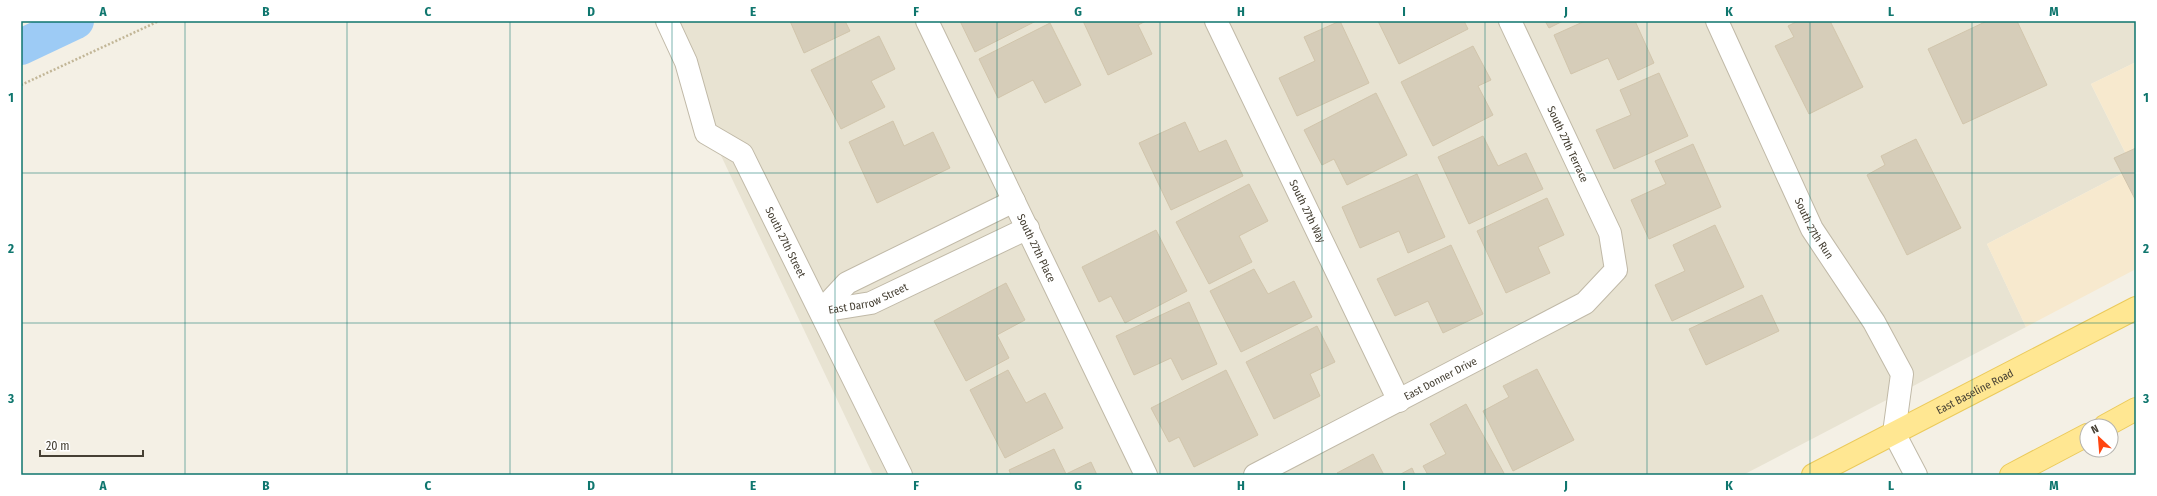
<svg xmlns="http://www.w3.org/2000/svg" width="2157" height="496" font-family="'Fira Sans Condensed',sans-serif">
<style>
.residential{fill:#e8e3d2}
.commercial{fill:#f7e9ce}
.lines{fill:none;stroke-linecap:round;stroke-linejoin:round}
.canal{stroke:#9dcbf5;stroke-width:36}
.building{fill:#d6cdb9;stroke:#d1c5ac}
.minor-casing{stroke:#c0b9a7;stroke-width:24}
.major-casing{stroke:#ebca5b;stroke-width:24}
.path{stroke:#c2b697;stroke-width:2.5;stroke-dasharray:2 2;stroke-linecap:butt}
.minor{stroke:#fff;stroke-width:22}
.major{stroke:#ffe792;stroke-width:22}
.grid{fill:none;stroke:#0f766e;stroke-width:1;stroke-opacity:0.55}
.labels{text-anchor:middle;stroke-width:4;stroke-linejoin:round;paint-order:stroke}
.street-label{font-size:11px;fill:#464034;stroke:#fff}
.neatline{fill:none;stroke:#0f766e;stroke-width:1.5}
.grid-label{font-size:13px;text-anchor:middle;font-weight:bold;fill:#0f766e}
</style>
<rect width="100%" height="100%" fill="#f4f0e5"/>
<!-- residential -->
<path class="residential" d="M657,21H2136V62L2091,84L2133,168L1987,244L2026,327L1743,475H873Z"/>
<!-- commercial -->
<path class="commercial" d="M2136,62V269L2026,327L1987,244L2133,168L2091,84Z"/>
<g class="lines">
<!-- canal -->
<path class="canal" d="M21,47L76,21"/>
</g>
<!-- building -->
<path class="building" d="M790,21H845L850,31L804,53Z
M960,21H1036L975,52Z
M1083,21H1146L1138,25L1152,54L1108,75Z
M1340,21L1369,83L1297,116L1279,78L1315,61L1304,37Z
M1378,21H1464L1468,29L1399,64Z
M1545,21H1563L1549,28Z
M1585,21H1635L1654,63L1618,80L1608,58L1571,74L1554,35Z
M1798,21H1830L1863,87L1809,114L1775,46L1794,37L1788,26Z
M1987,21H2017L2047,85L1963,124L1928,49Z
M1050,23L1081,85L1045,103L1033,80L998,98L979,59Z
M879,36L895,69L871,81L885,107L841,129L811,70Z
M1473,46L1491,80L1478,86L1493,115L1433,146L1401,82Z
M1659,73L1688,136L1614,169L1596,130L1631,115L1620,90Z
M1376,93L1407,155L1347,185L1334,159L1322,165L1304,130Z
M893,121L904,146L933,132L950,168L877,203L849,142Z
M1185,122L1199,152L1226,140L1243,176L1171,210L1139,143Z
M1483,136L1498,166L1526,153L1543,189L1469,224L1438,157Z
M1916,139L1961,228L1907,255L1867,175L1885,165L1881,156Z
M1693,144L1721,207L1649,239L1631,200L1666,184L1655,161Z
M2136,148V201L2114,158Z
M1417,174L1445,237L1408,253L1399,231L1360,248L1342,207Z
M1249,184L1268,221L1239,236L1252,262L1209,284L1176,222Z
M1547,198L1564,235L1538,247L1550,273L1506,293L1477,231Z
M1715,225L1744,287L1672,321L1655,285L1685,271L1673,245Z
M1156,230L1187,291L1125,323L1111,296L1099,302L1082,267Z
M1451,245L1483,314L1443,333L1428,301L1395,316L1377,279Z
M1254,269L1268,294L1294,281L1312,317L1241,352L1210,291Z
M1006,283L1025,320L997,335L1009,358L966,381L934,321Z
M1762,295L1779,331L1706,365L1689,329Z
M1189,302L1217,364L1182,380L1171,358L1134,375L1116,336Z
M1317,326L1335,362L1310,374L1320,396L1274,419L1246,362Z
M1537,369L1574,440L1513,471L1483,411L1509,397L1503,386Z
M1008,370L1026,403L1045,393L1063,428L1005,458L970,390Z
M1226,370L1258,435L1194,467L1179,437L1169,442L1151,408Z
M1466,404L1505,475H1428L1423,466L1446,454L1430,424Z
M1054,449L1066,474L1091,462L1097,475H1011L1009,470Z
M1373,454L1384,475H1339L1337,473Z
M1412,468L1415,475H1399Z"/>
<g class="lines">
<!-- minor casing -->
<g class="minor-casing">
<g id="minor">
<path id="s1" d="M667,21L686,62L706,133L742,154L901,475"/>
<path id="s2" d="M927,21L1146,475"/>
<path id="s3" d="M1216,21L1399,401"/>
<path id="s4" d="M1717,21L1812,229L1874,322L1902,374L1894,433L1916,475"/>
<path id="s5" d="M821,311L871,303L1028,228"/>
<path d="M821,311L847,283L1014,201"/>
<path id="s6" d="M1255,475L1585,303L1616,270L1610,233L1510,21"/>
</g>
</g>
<!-- major casing -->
<g class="major-casing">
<g id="major">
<path d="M2105,426L2136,409"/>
<path id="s7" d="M1813,475L2136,308"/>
<path d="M2011,475L2087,435"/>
</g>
</g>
<!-- path -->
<path class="path" d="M21,85L159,21"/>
<!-- minor -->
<use href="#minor" class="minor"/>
<!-- major -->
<use href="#major" class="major"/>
</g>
<!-- grid -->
<path class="grid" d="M185,21V475M347,21V475M510,21V475M672,21V475M835,21V475M997,21V475M1160,21V475M1322,21V475M1485,21V475M1647,21V475M1810,21V475M1972,21V475M21,173H2136M21,323H2136"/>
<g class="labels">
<!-- street labels -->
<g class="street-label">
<text transform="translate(1568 144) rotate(65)" y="4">South 27th Terrace</text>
<text dy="4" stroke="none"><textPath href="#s3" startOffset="211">South 27th Way</textPath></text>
<text dy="4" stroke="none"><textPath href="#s4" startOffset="229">South 27th Run</textPath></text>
<text dy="4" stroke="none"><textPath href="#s1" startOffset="259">South 27th Street</textPath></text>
<text dy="4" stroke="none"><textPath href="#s2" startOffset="252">South 27th Place</textPath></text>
<text dy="4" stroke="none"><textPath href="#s5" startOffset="49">East Darrow Street</textPath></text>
<text dy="4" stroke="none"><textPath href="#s6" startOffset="209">East Donner Drive</textPath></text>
<text dy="4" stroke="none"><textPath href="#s7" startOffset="182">East Baseline Road</textPath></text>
</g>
</g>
<!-- border -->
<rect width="2157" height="496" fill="none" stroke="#ffffff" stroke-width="44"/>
<!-- north arrow -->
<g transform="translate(2099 438) rotate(334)"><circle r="19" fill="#ffffff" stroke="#b5b3ae"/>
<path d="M0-3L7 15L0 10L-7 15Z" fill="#ff4510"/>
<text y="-6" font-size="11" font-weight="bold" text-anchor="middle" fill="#464034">N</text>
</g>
<!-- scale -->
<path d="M40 450v6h103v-6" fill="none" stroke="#464034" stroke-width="2"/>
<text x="46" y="450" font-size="12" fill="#464034" stroke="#ffffff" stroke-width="3" paint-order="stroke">20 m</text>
<rect x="22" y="22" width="2113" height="452" class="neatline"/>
<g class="grid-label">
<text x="103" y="16">A</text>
<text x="266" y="16">B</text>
<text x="428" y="16">C</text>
<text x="591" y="16">D</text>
<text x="753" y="16">E</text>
<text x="916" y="16">F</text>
<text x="1078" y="16">G</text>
<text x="1241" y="16">H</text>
<text x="1404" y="16">I</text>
<text x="1566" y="16">J</text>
<text x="1729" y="16">K</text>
<text x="1891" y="16">L</text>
<text x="2054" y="16">M</text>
<text x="11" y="102">1</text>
<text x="2146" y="102">1</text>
<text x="11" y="253">2</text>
<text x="2146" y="253">2</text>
<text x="11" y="403">3</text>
<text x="2146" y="403">3</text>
<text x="103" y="490">A</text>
<text x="266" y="490">B</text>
<text x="428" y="490">C</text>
<text x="591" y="490">D</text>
<text x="753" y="490">E</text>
<text x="916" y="490">F</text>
<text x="1078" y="490">G</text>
<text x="1241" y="490">H</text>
<text x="1404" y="490">I</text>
<text x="1566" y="490">J</text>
<text x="1729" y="490">K</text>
<text x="1891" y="490">L</text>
<text x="2054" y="490">M</text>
</g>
</svg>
